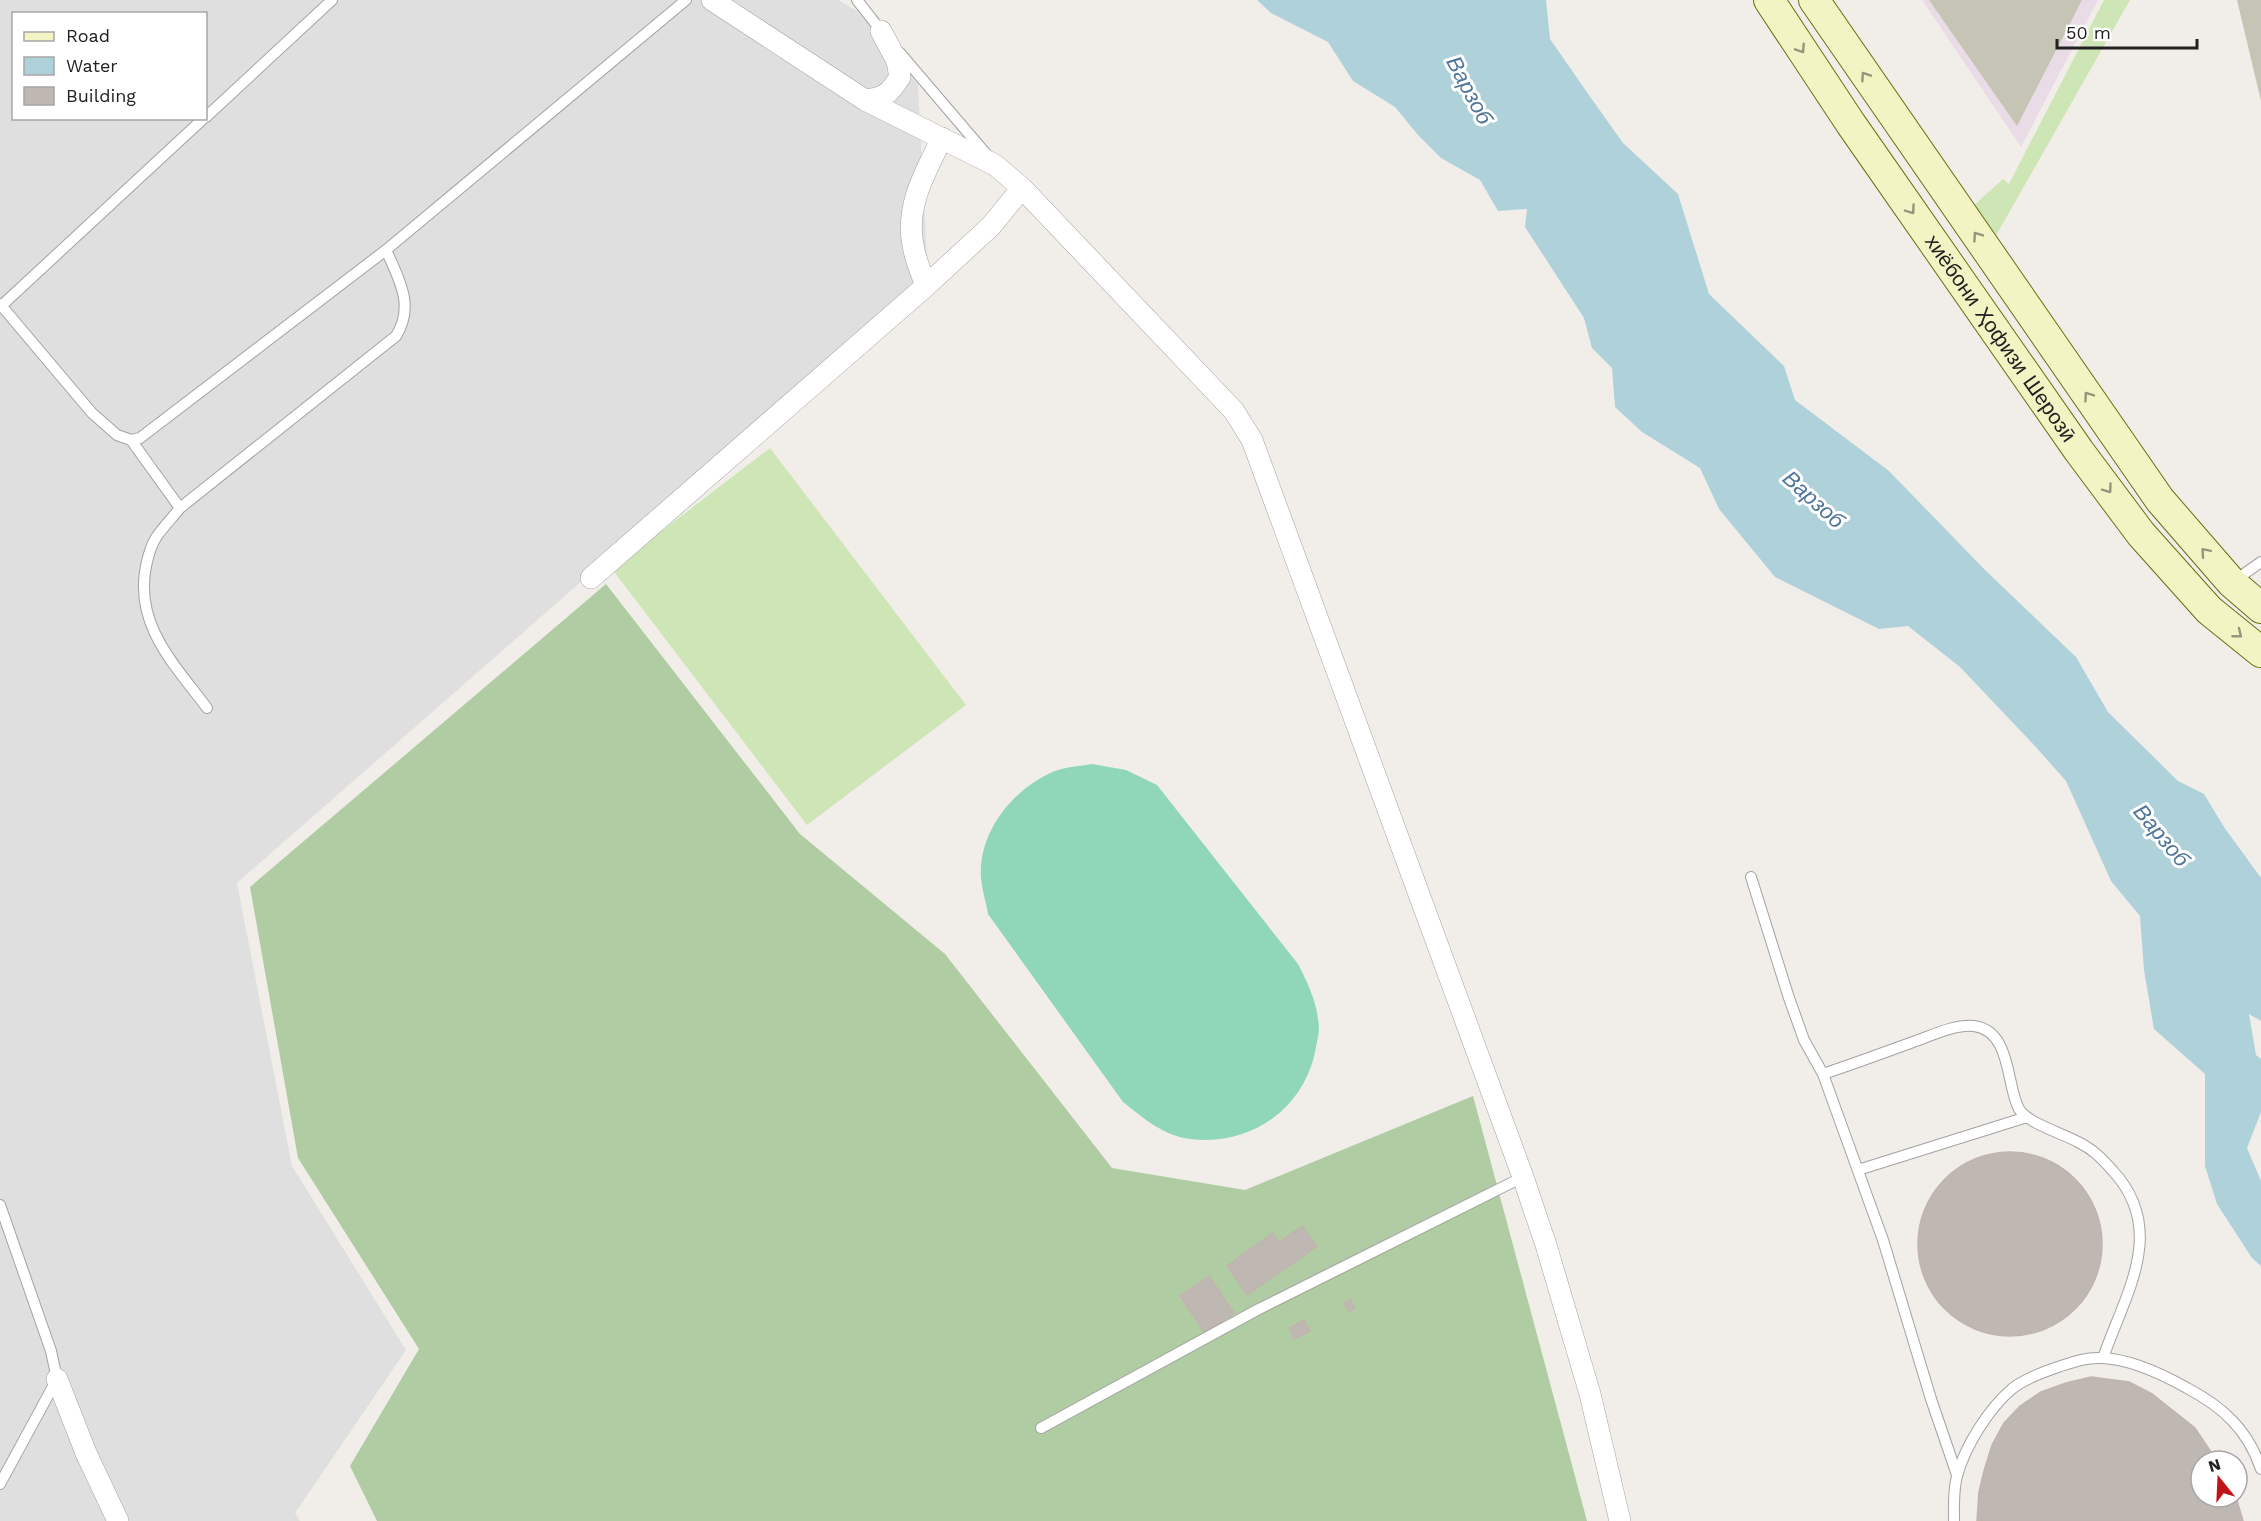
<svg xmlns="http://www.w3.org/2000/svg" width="2261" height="1521" font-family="'Work Sans',sans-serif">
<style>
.residential{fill:#dfdfdf;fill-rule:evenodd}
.industrial{fill:#e9dce7}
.construction{fill:#c5c4b5}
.grass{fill:#cee5b5}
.forest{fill:#afcca2}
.pitch{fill:#90d7ba}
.water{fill:#aed1da}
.building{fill:#beb7b2;stroke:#c1b5ad;stroke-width:1.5}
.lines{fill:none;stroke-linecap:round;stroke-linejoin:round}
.lane-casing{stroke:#a2a2a2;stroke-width:12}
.street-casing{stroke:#a2a2a2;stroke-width:22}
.secondary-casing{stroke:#687010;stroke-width:32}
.lane{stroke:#fff;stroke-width:10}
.street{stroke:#fff;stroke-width:21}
.secondary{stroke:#f3f4c4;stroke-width:30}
.oneway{stroke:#94957b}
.labels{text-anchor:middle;stroke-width:6;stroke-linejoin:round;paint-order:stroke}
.street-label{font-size:21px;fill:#212121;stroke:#fff}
.water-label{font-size:22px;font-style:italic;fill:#4f769a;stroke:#fff}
</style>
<rect width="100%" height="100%" fill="#f1eee9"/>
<!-- residential -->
<path class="residential" d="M0,0H838L857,11L918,85L928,278L237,883L292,1166L406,1350L295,1513L300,1521H0ZM14,14H206V118H14Z"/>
<!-- industrial -->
<path class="industrial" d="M1922,0H2098L2021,147Z"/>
<!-- construction -->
<path class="construction" d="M1929,0H2082L2017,126Z
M2237,0H2261V101Z"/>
<!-- grass -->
<path class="grass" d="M2104,0H2130L1994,239L1972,207L2003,179L2009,184Z
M770,448L966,705L807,825L612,569Z"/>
<!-- forest -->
<path class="forest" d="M606,584L800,834L945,954L1112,1168L1245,1190L1473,1096L1587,1521H377L350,1466L419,1349L298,1158L250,887Z"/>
<!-- pitch -->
<path class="pitch" d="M1092,764L1126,770L1157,785L1298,964C1309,985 1318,1005 1319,1029C1319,1034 1317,1041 1316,1047C1306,1107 1252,1147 1190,1139C1164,1136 1143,1118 1123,1102L988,914C986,902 982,890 981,878C978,831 1014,788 1055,771C1066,767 1080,766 1092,764Z"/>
<!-- water -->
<path class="water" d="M1257,0H1546L1550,39L1591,98L1623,143L1678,194L1709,294L1784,366L1795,400L1889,471L1986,571L2076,657L2108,712L2178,781L2204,794L2224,827L2261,878V1021L2249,1014L2256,1055L2261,1059V1112L2247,1148L2261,1181V1266L2252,1258L2217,1204L2205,1166V1074L2154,1029L2144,970L2140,916L2111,881L2066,781L2034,745L1960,667L1908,626L1879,629L1775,577L1719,509L1700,468L1642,432L1615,407L1612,368L1592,348L1584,318L1525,227L1527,209L1498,211L1480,180L1441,158L1418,135L1395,107L1353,81L1328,42L1271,13Z"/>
<!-- building -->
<path class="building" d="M1918 1244a92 92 0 1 1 184 0a92 92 0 1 1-184 0Z
M1302,1226L1317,1246L1247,1295L1227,1266L1273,1233L1279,1242Z
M1209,1276L1234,1313L1205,1333L1180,1296Z
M1350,1299L1355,1308L1349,1312L1344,1303Z
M1304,1320L1310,1331L1294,1339L1289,1328Z
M2091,1377L2129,1382L2152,1394L2195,1428L2217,1461H2201V1497H2236L2243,1521H1977L1979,1492L1984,1471L1992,1445L2004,1423L2020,1406L2041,1392L2066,1383Z"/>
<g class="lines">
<!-- lane casing -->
<g class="lane-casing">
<path id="lane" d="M857,0L882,32
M900,53L987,155
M206,117L332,0
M0,304L92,413L117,435L131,440L140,438L386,250L686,0
M0,307L204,118
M131,440L180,508
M2234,581L2261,562
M207,708C175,665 134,625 146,566C148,556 151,545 157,536C164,526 173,517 180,508L396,336C415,306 399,279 386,250
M1751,877L1789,998L1804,1040L1823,1074L1883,1240L1931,1399L1957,1475
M1823,1074C1853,1064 1883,1053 1913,1042C1931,1036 1954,1024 1974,1026C2012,1031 2006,1086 2019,1109C2027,1123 2064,1134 2078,1142C2093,1149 2102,1159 2113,1171C2168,1231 2125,1294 2103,1358
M1858,1170L2027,1117
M0,1205L51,1351L57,1379L0,1484
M1041,1428L1257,1310L1523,1177
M1954,1521C1954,1506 1953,1491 1957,1476C1965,1446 1989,1408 2013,1388C2025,1379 2043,1372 2058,1367C2073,1362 2086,1357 2102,1358C2131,1359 2162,1374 2187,1388C2223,1407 2248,1430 2261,1469"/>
</g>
<!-- street casing -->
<g class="street-casing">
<path id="street" d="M712,0L865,100L995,165L1022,188L1234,411L1252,440L1523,1177L1546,1245L1590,1394L1620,1521
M865,100C885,98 889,94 900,77L897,61L881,31
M926,286L991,226L1022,188
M591,578L926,286C921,272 915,259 913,245C905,206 926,171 942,138
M57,1379L86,1453L118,1521"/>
</g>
<!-- secondary casing -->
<g class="secondary-casing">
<g id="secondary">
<path id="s1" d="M1769,0L1851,124L2079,451L2141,534L2209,610L2261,652"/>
<path d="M1814,0L2160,500L2232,583L2261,608"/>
</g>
</g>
<!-- lane -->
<use href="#lane" class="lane"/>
<!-- street -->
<use href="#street" class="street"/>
<!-- secondary -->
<use href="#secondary" class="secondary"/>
</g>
<!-- one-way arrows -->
<defs><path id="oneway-chevron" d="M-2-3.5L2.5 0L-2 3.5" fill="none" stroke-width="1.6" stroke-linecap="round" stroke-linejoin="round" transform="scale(1.5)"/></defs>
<g class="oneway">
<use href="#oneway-chevron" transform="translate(1801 49) rotate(57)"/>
<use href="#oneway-chevron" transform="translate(1865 76) rotate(-124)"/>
<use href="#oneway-chevron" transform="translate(1911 210) rotate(55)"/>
<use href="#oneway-chevron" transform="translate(1977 236) rotate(-125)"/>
<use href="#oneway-chevron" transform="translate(2088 396) rotate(-125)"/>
<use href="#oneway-chevron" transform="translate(2108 489) rotate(54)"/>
<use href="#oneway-chevron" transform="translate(2205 552) rotate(-131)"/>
<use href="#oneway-chevron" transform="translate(2238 634) rotate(39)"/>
</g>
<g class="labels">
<!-- street labels -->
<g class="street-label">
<text dy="7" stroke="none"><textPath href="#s1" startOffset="410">хиёбони Ҳофизи Шерозӣ</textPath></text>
</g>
<!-- water labels -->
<g class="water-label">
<text transform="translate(1470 90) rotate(62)" y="8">Варзоб</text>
<text transform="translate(1814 499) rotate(42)" y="8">Варзоб</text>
<text transform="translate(2162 835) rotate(50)" y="8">Варзоб</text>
</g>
</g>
<!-- legend -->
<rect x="12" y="12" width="195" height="108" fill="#ffffff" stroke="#a6a6a6" stroke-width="1.5"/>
<rect x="24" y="32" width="30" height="9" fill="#f3f4c4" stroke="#a6a6a6" stroke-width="1.5"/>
<text x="66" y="42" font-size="18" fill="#212121">Road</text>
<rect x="24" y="57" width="30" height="18" fill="#aed1da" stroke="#a6a6a6" stroke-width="1.5"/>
<text x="66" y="72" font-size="18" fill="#212121">Water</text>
<rect x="24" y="87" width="30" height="18" fill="#beb7b2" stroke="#a6a6a6" stroke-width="1.5"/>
<text x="66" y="102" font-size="18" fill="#212121">Building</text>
<!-- north arrow -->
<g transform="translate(2219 1479) rotate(342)"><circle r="28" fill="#ffffff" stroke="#a6a6a6" stroke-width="1.5"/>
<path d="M0-4.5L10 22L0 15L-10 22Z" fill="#be1418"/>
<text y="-9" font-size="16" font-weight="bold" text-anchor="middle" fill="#212121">N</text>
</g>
<!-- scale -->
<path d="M2057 39v9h140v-9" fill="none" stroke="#212121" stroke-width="3"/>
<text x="2066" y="39" font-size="18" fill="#212121" stroke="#ffffff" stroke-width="4.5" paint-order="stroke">50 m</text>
</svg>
